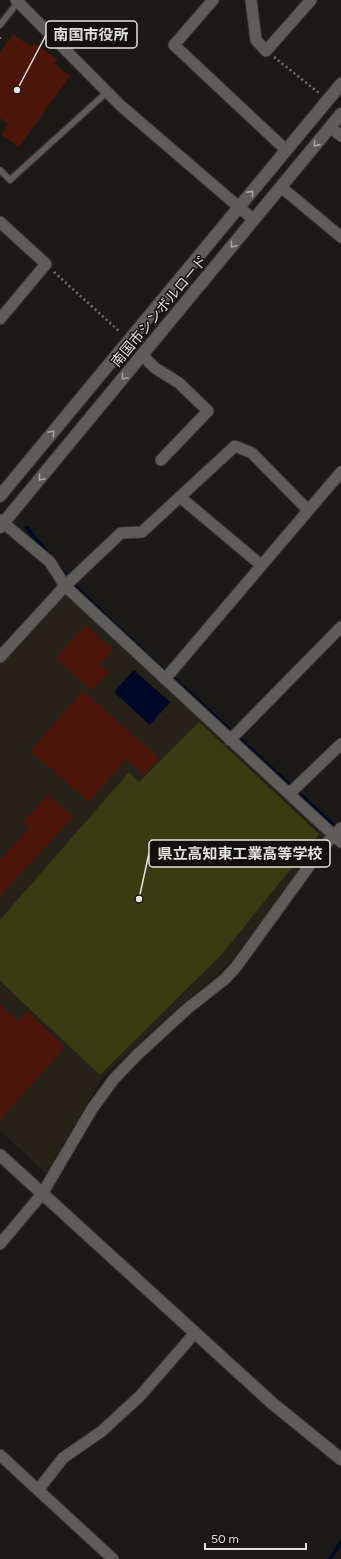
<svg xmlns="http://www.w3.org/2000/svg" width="341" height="1559" font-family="Figtree,'Noto Sans JP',sans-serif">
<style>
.built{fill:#262119}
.green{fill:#393c13}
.water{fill:#000827}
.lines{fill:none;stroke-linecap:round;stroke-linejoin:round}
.stream{stroke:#000827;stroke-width:4}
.building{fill:#4d1509}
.service-casing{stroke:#373634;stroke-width:8}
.minor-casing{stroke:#373634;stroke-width:13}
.tertiary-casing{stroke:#373634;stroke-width:14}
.path{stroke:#767472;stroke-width:2.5;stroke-dasharray:2 3;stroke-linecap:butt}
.service{stroke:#5f5c59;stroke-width:5.5}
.minor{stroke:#5f5c59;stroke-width:11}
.tertiary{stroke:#5f5c59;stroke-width:12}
.oneway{stroke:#a8a6a3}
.labels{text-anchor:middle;stroke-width:3;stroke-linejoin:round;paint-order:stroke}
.street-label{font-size:14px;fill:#e3e2e0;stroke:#13110f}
.leader{fill:none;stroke:#e3e2e0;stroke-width:1.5}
.callout-dot{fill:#e3e2e0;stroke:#13110f;stroke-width:1.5}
.callout{fill:#13110f;stroke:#e3e2e0;stroke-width:1.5}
.callout-label{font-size:15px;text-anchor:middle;font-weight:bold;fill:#e3e2e0}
</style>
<rect width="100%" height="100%" fill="#1c1a17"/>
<!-- built -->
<path class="built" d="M66,593L325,833L323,840L232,959L216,976L175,1010L102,1078L46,1173L0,1131V666Z"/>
<!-- green -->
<path class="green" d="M199,722L319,834L223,953L100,1075L0,981V920L129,772L139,782Z"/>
<!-- water -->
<path class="water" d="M134,670L170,702L150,725L114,692Z"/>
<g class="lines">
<!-- stream -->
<path class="stream" d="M27,528L50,556
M60,569L75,587L164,671
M174,679L335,827
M330,1559L341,1542"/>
</g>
<!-- building -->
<path class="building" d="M13,34L31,47L34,43L57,59L54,64L70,76L19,147L1,134L8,124L0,118V53Z
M86,625L113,650L100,664L109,672L92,691L56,658Z
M83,691L159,758L144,775L126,759L89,802L30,751Z
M48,794L73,817L0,896V860L29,828L23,822Z
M0,1004L18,1021L27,1011L65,1047L0,1120Z"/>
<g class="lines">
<!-- service casing -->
<g class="service-casing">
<path id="service" d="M0,25L18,2
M0,170L10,180L107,92"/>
</g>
<!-- minor casing -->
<g class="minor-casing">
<path id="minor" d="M16,0L120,105L254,220
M213,0L174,45L286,150
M251,0L256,40L266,51L311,0
M330,127L341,136
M281,187L341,237
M0,222L46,264L0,319
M142,355L155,368L179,383L208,411L161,460
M180,497L261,565
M0,520L50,562L65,586L341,842
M0,657L65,586L121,533L142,532L235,446L252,453L308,510
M165,679L341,472
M230,740L341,627
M289,794L341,744
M0,1244L42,1194L92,1109L114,1079L137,1055L187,1009L225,979L236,967L323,847L341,828
M0,1455L113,1559
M38,1490L63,1458L102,1431L140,1396L195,1333"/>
</g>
<!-- tertiary casing -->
<g class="tertiary-casing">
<path id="tertiary" d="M0,496L341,84
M0,527L341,114
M0,1155L272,1403L341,1459"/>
</g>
<!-- path -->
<path class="path" d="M0,37V39
M274,57L319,93
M54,272L120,332"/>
<!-- service -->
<use href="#service" class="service"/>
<!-- minor -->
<use href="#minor" class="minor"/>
<!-- tertiary -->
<use href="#tertiary" class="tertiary"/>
</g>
<!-- one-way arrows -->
<defs><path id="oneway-chevron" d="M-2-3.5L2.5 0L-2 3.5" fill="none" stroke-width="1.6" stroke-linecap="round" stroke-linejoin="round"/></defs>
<g class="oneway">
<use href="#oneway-chevron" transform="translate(316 144) rotate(129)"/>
<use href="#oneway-chevron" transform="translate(251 193) rotate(-51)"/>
<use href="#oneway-chevron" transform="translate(233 245) rotate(130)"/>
<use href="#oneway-chevron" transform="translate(124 377) rotate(130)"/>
<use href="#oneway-chevron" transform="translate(52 433) rotate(-50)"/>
<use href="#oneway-chevron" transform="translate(41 478) rotate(130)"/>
</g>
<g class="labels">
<!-- street labels -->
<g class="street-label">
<text transform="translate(159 311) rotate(-50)" y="5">南国市シンボルロード</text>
</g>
</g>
<!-- callouts -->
<path class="leader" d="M17 90L46 35M139 899L149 853"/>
<g class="callout-dot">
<circle cx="17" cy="90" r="4"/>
<circle cx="139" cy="899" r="4"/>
</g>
<g class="callout">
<rect x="46" y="21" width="91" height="27" rx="4"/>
<rect x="149" y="840" width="181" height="27" rx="4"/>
</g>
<g class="callout-label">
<text x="91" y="40">南国市役所</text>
<text x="240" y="859">県立高知東工業高等学校</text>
</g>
<!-- scale -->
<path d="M205 1543v6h101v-6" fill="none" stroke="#e3e2e0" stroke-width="2"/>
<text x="211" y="1543" font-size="12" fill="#e3e2e0" stroke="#13110f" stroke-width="3" paint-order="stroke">50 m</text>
</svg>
